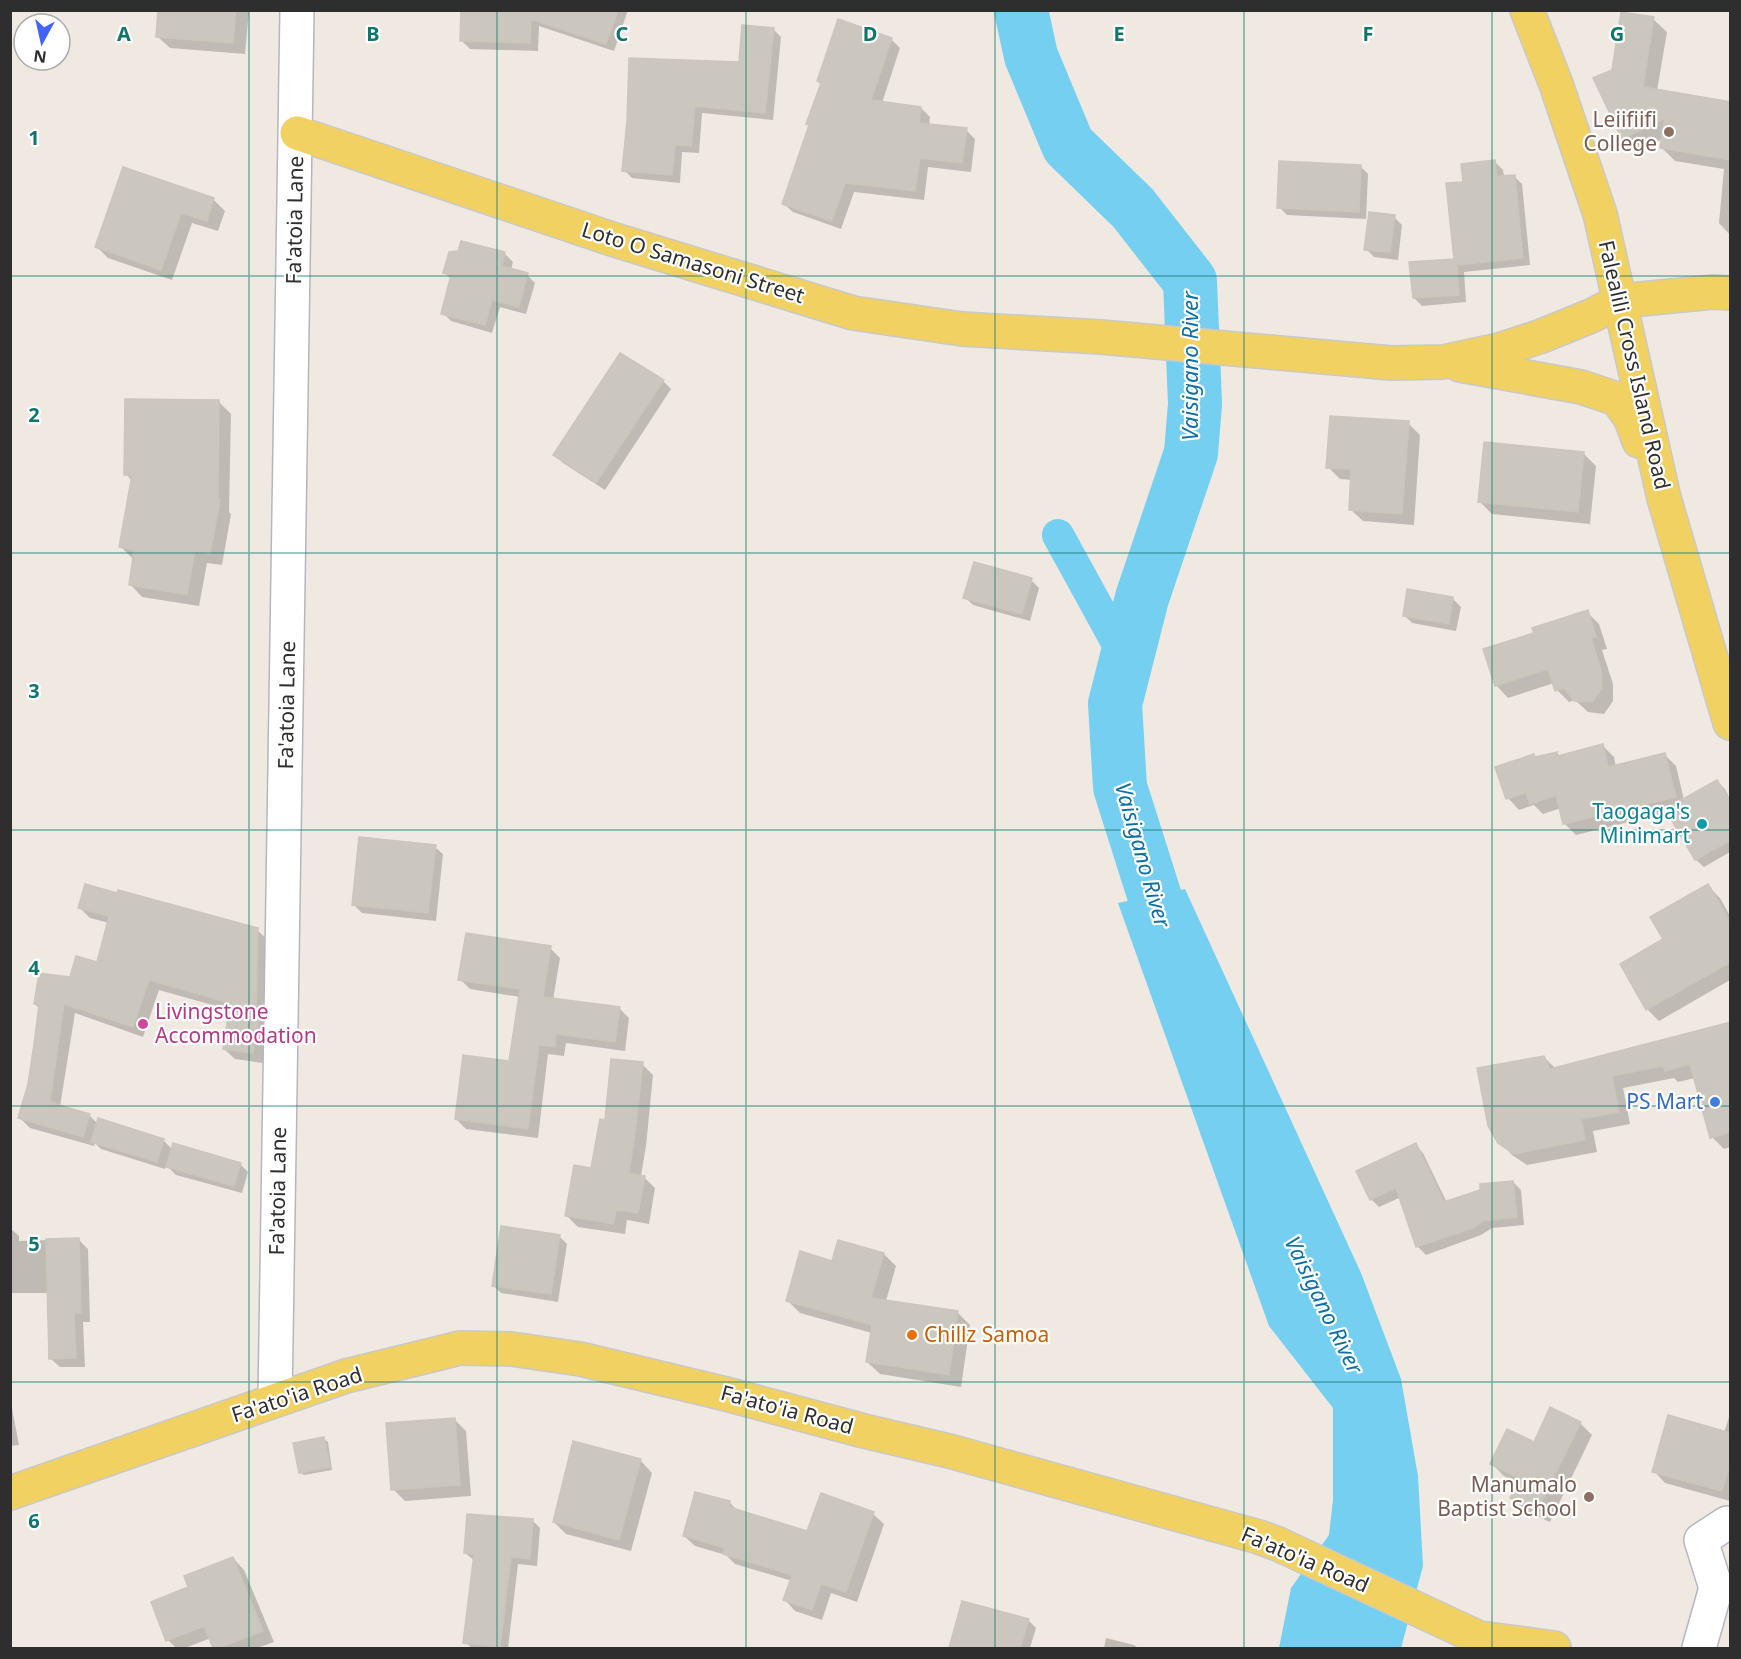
<svg xmlns="http://www.w3.org/2000/svg" width="1741" height="1659" font-family="'Noto Sans',sans-serif">
<style>
.water{fill:#75cff0}
.shadow{fill:#0003}
.lines{fill:none;stroke-linecap:round;stroke-linejoin:round}
.canal{stroke:#75cff0;stroke-width:32}
.river{stroke:#75cff0;stroke-width:54}
.building{fill:#cbc7bf;stroke:#cbc5ba;stroke-width:1.5}
.minor-casing{stroke:#b4b7c1;stroke-width:36}
.major-casing{stroke:#c9c9c9;stroke-width:36}
.minor{stroke:#fff;stroke-width:33}
.major{stroke:#f2d163;stroke-width:33}
.grid{fill:none;stroke:#0f766e;stroke-width:1.5;stroke-opacity:0.55}
.education-dot{fill:#8d6e63;stroke:#fff;stroke-width:2}
.culture-dot{fill:#0f9aa8;stroke:#fff;stroke-width:2}
.hotel-dot{fill:#d1479c;stroke:#fff;stroke-width:2}
.shop-dot{fill:#3f7fe0;stroke:#fff;stroke-width:2}
.food-dot{fill:#e8710a;stroke:#fff;stroke-width:2}
.labels{text-anchor:middle;stroke-width:4.5;stroke-linejoin:round;paint-order:stroke}
.education-label{font-size:21px;fill:#785e54;stroke:#fff;text-anchor:end}
.street-label{font-size:21px;fill:#2e2e2e;stroke:#fff}
.culture-label{font-size:21px;fill:#0d838f;stroke:#fff;text-anchor:end}
.hotel-label{font-size:21px;fill:#b23c85;stroke:#fff;text-anchor:start}
.shop-label{font-size:21px;fill:#366cbe;stroke:#fff;text-anchor:end}
.food-label{font-size:21px;fill:#c56008;stroke:#fff;text-anchor:start}
.water-label{font-size:22px;font-style:italic;fill:#0d6fa3;stroke:#fff}
.grid-label{font-size:20px;text-anchor:middle;font-weight:bold;fill:#0f766e;stroke:#fff;stroke-width:4.5;stroke-linejoin:round;paint-order:stroke}
</style>
<rect width="100%" height="100%" fill="#efe9e1"/>
<!-- water -->
<path class="water" d="M1185,889L1361,1273L1401,1379L1418,1476L1423,1566L1401,1648H1279L1291,1588L1329,1535L1333,1500V1408L1269,1326L1118,903Z"/>
<!-- shadow -->
<path class="shadow" d="M159,10H249L245,54L170,48L157,36Z
M463,10H628L614,51L539,26L538,51L470,49L462,41Z
M1653,19L1667,32L1657,91L1730,103V235L1719,223L1724,169L1675,161L1661,147L1663,139L1636,151L1623,138L1613,71Z
M773,29L781,37L773,120L702,113L699,153L682,152L680,183L632,178L624,170L740,64Z
M891,39L900,48L882,103L921,108L930,117L929,125L966,130L975,139L971,172L928,167L924,200L854,192L841,229L793,212L783,203L810,125L822,84L819,81Z
M1495,162L1503,170L1504,177L1514,176L1522,184L1530,265L1464,272L1466,302L1422,306L1414,298L1455,260L1465,183Z
M1360,166L1368,174L1366,219L1287,215L1279,207Z
M124,169L214,200L225,211L218,231L192,223L172,280L108,258L97,247Z
M1394,217L1402,225L1398,260L1374,257L1366,249Z
M462,242L505,254L513,262L511,270L527,275L535,283L526,314L500,307L492,333L451,321L443,313L452,280L445,273L460,252Z
M663,381L671,389L605,490L563,463L555,455Z
M219,402L231,414L229,512L231,514L222,565L207,563L199,606L142,597L130,584L133,559L121,547L132,481L126,474Z
M1408,423L1420,435L1414,525L1363,521L1350,509L1352,480L1340,479L1328,467Z
M1583,453L1596,466L1590,524L1492,514L1480,502Z
M1031,580L1039,588L1030,621L973,605L965,597Z
M1453,599L1461,607L1456,631L1412,623L1404,615Z
M1587,612L1599,624L1607,649L1602,650L1613,684V701L1604,714L1588,712L1575,700L1569,702L1557,690L1554,683L1508,698L1496,685L1535,634Z
M1602,745L1614,757L1616,767L1665,755L1676,766L1684,800L1717,781L1725,789L1730,799V852L1704,867L1696,860L1669,812L1576,835L1564,823L1561,808L1543,814L1534,805L1519,810L1508,798L1534,756L1536,758L1557,753L1560,756Z
M435,847L443,854L436,921L362,913L354,905Z
M1708,886L1720,898L1730,916V980L1659,1021L1647,1009L1665,940Z
M80,908L257,930L268,940V1028L263,1063L235,1059L224,1049L230,1010L159,990L143,1037L75,1013L60,1107L89,1115L98,1124L163,1140L172,1149L240,1164L248,1172L242,1193L176,1175L166,1165L165,1169L101,1149L95,1143L94,1146L30,1128L19,1117L29,1084L40,1009L35,1004L71,979L98,964L109,923L90,918Z
M550,948L560,958L553,1000L619,1008L629,1018L625,1051L566,1043L564,1056L548,1054L538,1138L466,1129L456,1119L511,1063L520,997L470,989L460,979Z
M1730,1023V1147L1724,1149L1712,1137L1695,1078L1678,1082L1674,1078L1623,1088L1630,1124L1593,1131L1597,1152L1527,1165L1512,1155L1500,1142L1544,1057L1556,1069Z
M642,1064L653,1075L646,1146L641,1176L644,1177L655,1188L649,1224L627,1220L625,1234L578,1227L567,1216L593,1170L606,1122Z
M1415,1145L1423,1153L1447,1203L1513,1182L1521,1190L1524,1225L1492,1228L1481,1235L1426,1255L1418,1247L1401,1197L1379,1207L1371,1199Z
M10,1228L19,1236V1241L78,1239L88,1249L90,1322H83L85,1367H60L50,1358L49,1293H10Z
M559,1236L567,1244L558,1302L501,1293L493,1285Z
M884,1254L896,1266L886,1301L958,1313L970,1325L961,1387L880,1374L867,1362L872,1333L800,1313L788,1301L833,1263Z
M10,1398L19,1445L10,1446Z
M1730,1414V1501L1665,1483L1654,1471L1724,1433Z
M454,1419L466,1431L471,1496L405,1501L393,1489Z
M1580,1423L1592,1435L1550,1522L1524,1510L1512,1498L1519,1484L1504,1476L1492,1464Z
M324,1439L328,1442L332,1470L304,1475L300,1472Z
M640,1460L652,1473L631,1551L566,1534L554,1522Z
M730,1503L739,1512L808,1533L873,1514L884,1524L857,1602L831,1593L822,1620L795,1611L785,1600L792,1581L735,1564L726,1555L695,1546L684,1536Z
M532,1520L540,1528L537,1566L518,1564L508,1648H472L465,1642L475,1561L465,1553Z
M233,1558L244,1570L274,1642L257,1648H215L211,1638L185,1648H176L168,1640L190,1588Z
M1028,1620L1036,1628L1030,1648H950Z
M1106,1638L1134,1645L1138,1648H1104Z"/>
<g class="lines">
<!-- canal -->
<path class="canal" d="M1058,535L1126,659"/>
<!-- river -->
<path class="river" d="M1021,10L1031,56L1068,145L1133,208L1190,281L1195,404L1191,453L1142,598L1115,704L1120,787L1170,945L1178,967"/>
</g>
<!-- building -->
<path class="building" d="M158,10H236L233,43L156,37Z
M461,10H618L606,44L531,19L530,43L460,41Z
M1621,12L1654,17L1643,87L1731,102V160L1660,148L1665,118L1622,139L1593,78L1612,70Z
M838,19L892,38L871,100L921,107L919,123L967,128L962,163L920,158L915,191L845,183L832,221L782,204L809,125L806,124L821,83L817,81Z
M742,25L774,28L765,113L695,106L691,146L675,145L672,175L622,171L627,121L629,58L739,62Z
M1495,160L1497,176L1515,175L1523,258L1457,265L1459,295L1413,298L1409,262L1454,259L1446,183L1463,182L1461,164Z
M1279,161L1361,165L1359,212L1277,208Z
M123,167L214,198L207,221L181,213L161,270L95,247Z
M1369,212L1395,215L1390,252L1364,250Z
M461,241L505,252L502,266L528,273L519,307L492,300L485,325L441,314L451,275L443,273L449,252L458,251Z
M620,353L664,380L596,483L553,455Z
M125,399L219,400L218,500H220L210,554L195,551L187,595L129,585L134,550L119,547L132,475H124Z
M1330,416L1409,421L1402,514L1349,510L1351,469L1326,468Z
M1484,442L1584,452L1578,512L1478,502Z
M974,562L1032,578L1022,614L963,598Z
M1407,589L1453,597L1449,624L1403,616Z
M1588,610L1596,637L1591,638L1601,670L1602,688L1592,702L1574,701L1564,688L1555,691L1548,669L1495,686L1483,649L1534,633L1532,628Z
M1603,744L1608,767L1665,753L1676,797L1563,824L1556,795L1530,804L1526,793L1506,799L1495,767L1534,754L1535,757L1557,752L1554,757Z
M1717,780L1731,802V840L1695,860L1665,809Z
M359,837L436,845L428,913L352,905Z
M85,884L117,893L118,890L258,928L256,1016H259L253,1053L223,1049L230,1003L149,980L133,1027L64,1004L50,1101L55,1103V1104L90,1114L83,1137L18,1118L28,1084L34,1044L39,1005L34,1004L39,973L70,977L76,956L97,962L109,916L78,908Z
M1708,884L1731,923V962L1646,1010L1620,964L1663,939L1650,917Z
M466,933L551,946L543,997L620,1007L615,1042L556,1034L555,1047L539,1045L528,1129L455,1119L463,1055L509,1061L520,989L458,980Z
M1731,1022V1132L1710,1138L1690,1064L1665,1071L1663,1066L1612,1076L1619,1112L1581,1119L1585,1140L1514,1154L1498,1143L1488,1126L1477,1068L1544,1056L1550,1069Z
M611,1059L643,1062L635,1134L629,1173L645,1176L638,1213L616,1210L614,1224L565,1216L574,1165L591,1168L600,1119L605,1120Z
M98,1118L164,1139L157,1162L91,1142Z
M173,1143L241,1163L234,1186L166,1167Z
M1416,1143L1444,1202L1480,1190V1184L1513,1181L1517,1217L1483,1221L1473,1228L1416,1247L1396,1188L1370,1200L1356,1171Z
M501,1226L560,1235L551,1294L492,1286Z
M79,1238L81,1313H74L76,1358L49,1359L46,1239Z
M838,1240L884,1253L871,1298L958,1311L949,1375L866,1362L872,1325L786,1301L800,1251L832,1261Z
M1550,1407L1581,1422L1537,1511L1510,1498L1520,1479L1490,1464L1507,1429L1534,1442Z
M1668,1415L1731,1433V1460L1722,1491L1652,1472Z
M455,1418L460,1485L391,1490L386,1423Z
M324,1437L330,1467L299,1473L293,1443Z
M573,1441L641,1459L619,1540L553,1522Z
M695,1492L730,1501L729,1507L807,1531L821,1493L874,1512L846,1592L821,1584L812,1610L783,1600L792,1575L723,1554L725,1548L683,1536Z
M467,1514L533,1519L530,1559L511,1557L500,1647L463,1643L474,1554L464,1553Z
M233,1557L263,1631L218,1648H213L204,1626L166,1641L151,1602L188,1587L184,1576Z
M962,1601L1029,1619L1020,1648H949Z"/>
<g class="lines">
<!-- minor casing -->
<g class="minor-casing">
<path id="minor" d="M275,1400L297,10
M1699,1648L1716,1588L1701,1540L1727,1523L1730,1525"/>
</g>
<!-- major casing -->
<g class="major-casing">
<path id="major" d="M1527,10L1556,84L1600,214L1664,498L1730,723
M297,133L615,240L853,313L962,329L1101,337L1391,363L1443,362L1499,350L1539,337L1591,316L1620,301L1713,292L1730,293
M1460,365L1581,387L1617,399L1631,419L1639,441
M10,1493L346,1376L460,1348L511,1349L580,1359L726,1394L864,1431L949,1451L1259,1537L1278,1544L1479,1638L1554,1648"/>
</g>
<!-- minor -->
<use href="#minor" class="minor"/>
<!-- major -->
<use href="#major" class="major"/>
</g>
<!-- grid -->
<path class="grid" d="M249,10V1648M497,10V1648M746,10V1648M995,10V1648M1244,10V1648M1492,10V1648M10,276H1730M10,553H1730M10,830H1730M10,1106H1730M10,1382H1730"/>
<!-- markers -->
<g class="education-dot">
<circle cx="1669" cy="132" r="6"/>
<circle cx="1589" cy="1497" r="6"/>
</g>
<circle class="culture-dot" cx="1702" cy="824" r="6"/>
<circle class="hotel-dot" cx="143" cy="1024" r="6"/>
<circle class="shop-dot" cx="1715" cy="1102" r="6"/>
<circle class="food-dot" cx="912" cy="1335" r="6"/>
<g class="labels">
<!-- education labels -->
<g class="education-label">
<text x="1657" y="127">Leiifiifi<tspan x="1657" dy="24">College</tspan></text>
<text x="1577" y="1492">Manumalo<tspan x="1577" dy="24">Baptist School</tspan></text>
</g>
<!-- street labels -->
<g class="street-label">
<text transform="translate(295 220) rotate(-89)" y="7">Fa'atoia Lane</text>
<text transform="translate(693 263) rotate(17)" y="7">Loto O Samasoni Street</text>
<text transform="translate(1634 365) rotate(77)" y="7">Falealili Cross Island Road</text>
<text transform="translate(287 705) rotate(-89)" y="7">Fa'atoia Lane</text>
<text transform="translate(278 1191) rotate(-89)" y="7">Fa'atoia Lane</text>
<text transform="translate(297 1395) rotate(-18)" y="7">Fa'ato'ia Road</text>
<text transform="translate(787 1410) rotate(15)" y="7">Fa'ato'ia Road</text>
<text transform="translate(1305 1560) rotate(23)" y="7">Fa'ato'ia Road</text>
</g>
<!-- culture labels -->
<g class="culture-label">
<text x="1690" y="819">Taogaga's<tspan x="1690" dy="24">Minimart</tspan></text>
</g>
<!-- hotel labels -->
<g class="hotel-label">
<text x="155" y="1019">Livingstone<tspan x="155" dy="24">Accommodation</tspan></text>
</g>
<!-- shop labels -->
<g class="shop-label">
<text x="1703" y="1109">PS Mart</text>
</g>
<!-- food labels -->
<g class="food-label">
<text x="924" y="1342">Chillz Samoa</text>
</g>
<!-- water labels -->
<g class="water-label">
<text transform="translate(1190 366) rotate(-90)" y="8">Vaisigano River</text>
<text transform="translate(1143 855) rotate(74)" y="8">Vaisigano River</text>
<text transform="translate(1324 1305) rotate(64)" y="8">Vaisigano River</text>
</g>
</g>
<g class="grid-label">
<text x="124" y="41">A</text>
<text x="373" y="41">B</text>
<text x="622" y="41">C</text>
<text x="870" y="41">D</text>
<text x="1119" y="41">E</text>
<text x="1368" y="41">F</text>
<text x="1617" y="41">G</text>
<text x="34" y="145">1</text>
<text x="34" y="422">2</text>
<text x="34" y="698">3</text>
<text x="34" y="975">4</text>
<text x="34" y="1251">5</text>
<text x="34" y="1528">6</text>
</g>
<!-- border -->
<rect width="1741" height="1659" fill="none" stroke="#2e2e2e" stroke-width="24"/>
<!-- north arrow -->
<g transform="translate(42 42) rotate(188)"><circle r="28" fill="#ffffff" stroke="#ababab" stroke-width="1.5"/>
<path d="M0-4.5L10 22L0 15L-10 22Z" fill="#4264fb"/>
<text y="-9" font-size="16" font-weight="bold" text-anchor="middle" fill="#2e2e2e">N</text>
</g>
</svg>
